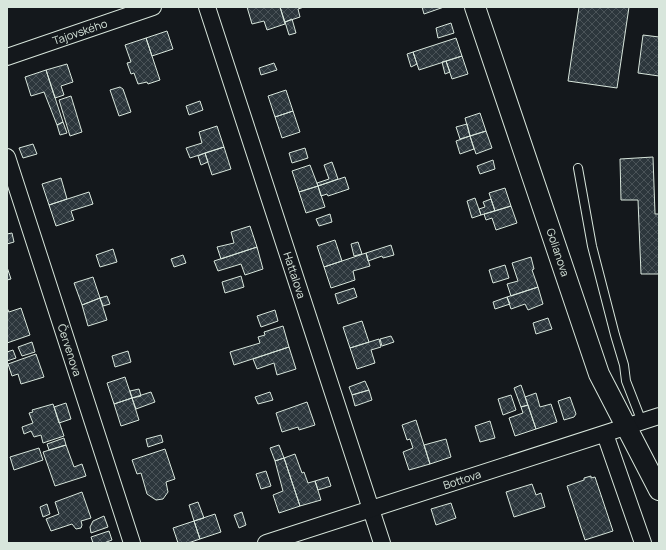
<svg xmlns="http://www.w3.org/2000/svg" width="666" height="550" font-family="Manrope,sans-serif">
<style>
.building{fill:url(#building-cross-hatch);stroke:#d8e6dc}
.lines{fill:none;stroke-linecap:round;stroke-linejoin:round}
.service-casing{stroke:#d8e6dc;stroke-width:10}
.minor-casing{stroke:#d8e6dc;stroke-width:18}
.tertiary-casing{stroke:#d8e6dc;stroke-width:22}
.service{stroke:#14181c;stroke-width:8}
.minor{stroke:#14181c;stroke-width:16}
.tertiary{stroke:#14181c;stroke-width:20}
.labels{text-anchor:middle;stroke-width:3;stroke-linejoin:round;paint-order:stroke}
.street-label{font-size:11px;fill:#d8e6dc;stroke:#14181c}
</style>
<defs>
<pattern id="building-cross-hatch" width="8" height="8" patternUnits="userSpaceOnUse"><rect width="8" height="8" fill="#2c363c"/><path d="M0 0l8 8M0 8l8-8" fill="none" stroke="#4a5358"/></pattern>
</defs>
<rect width="100%" height="100%" fill="#14181c"/>
<!-- building -->
<path class="building" d="M247,7H280L285,24L267,30L264,21L252,24Z
M280,7H304L298,9L300,17L285,22Z
M422,7H444L424,14Z
M579,7H629L617,88L568,81Z
M292,19L296,33L289,35L285,22Z
M451,23L454,33L438,38L436,28Z
M167,31L173,49L152,56L146,38Z
M643,35L659,37V76L638,73Z
M146,38L160,80L148,84L147,82L138,84L134,73L131,74L127,63L131,62L125,45Z
M456,38L462,56L419,70L413,52Z
M413,52L417,64L411,67L407,54Z
M462,56L468,74L452,79L446,61Z
M446,61L450,72L445,74L442,62Z
M274,63L277,70L261,75L259,68Z
M67,64L73,82L61,86L64,95L55,98L46,70Z
M46,70L63,122L57,125L44,92L31,96L25,77Z
M120,87L123,89L131,112L119,116L110,90Z
M286,90L293,111L275,117L268,96Z
M71,96L82,132L70,136L59,100Z
M200,101L203,110L189,115L186,106Z
M293,111L300,132L282,138L275,117Z
M480,113L486,131L470,136L465,118Z
M63,122L67,133L60,135L57,125Z
M467,124L470,136L460,139L456,127Z
M217,126L224,147L190,158L186,148L202,143L199,132Z
M486,131L492,148L476,154L470,136Z
M470,136L474,149L460,154L456,141Z
M33,144L37,154L23,158L19,148Z
M224,147L231,169L212,175L205,153Z
M305,148L308,158L292,163L289,153Z
M205,153L208,162L201,165L198,156Z
M653,157L655,214H659V280V274H641L638,200H621L620,159Z
M493,160L495,169L480,174L477,166Z
M332,162L338,179L318,186L317,183L329,179L324,165Z
M310,165L318,186L299,192L292,171Z
M345,177L349,189L328,196L327,194L321,196L318,186Z
M61,178L67,199L49,205L42,184Z
M318,186L325,207L306,213L299,192Z
M505,188L511,206L495,211L489,193Z
M89,192L93,204L71,211L74,220L56,226L49,205Z
M475,198L481,215L472,218L467,201Z
M491,199L495,211L481,215L479,209L485,207L483,202Z
M511,206L517,223L496,230L492,218L486,220L484,214Z
M330,214L332,222L319,226L316,219Z
M250,226L257,247L221,259L217,247L234,243L231,232Z
M12,233L14,242L7,244V234Z
M335,240L342,261L324,267L317,246Z
M358,242L362,254L354,256L351,244Z
M391,245L394,255L383,258L382,256L368,261L366,253Z
M257,247L263,269L245,275L241,264L218,271L214,261Z
M113,249L117,262L100,267L96,255Z
M366,253L370,266L353,271L355,280L331,288L324,267Z
M183,255L186,263L174,267L171,259Z
M531,257L534,269L532,270L538,287L511,296L507,284L518,281L512,263Z
M505,265L509,278L493,283L489,270Z
M7,267L11,279L7,280Z
M241,276L244,287L225,293L222,282Z
M93,277L100,298L82,305L74,283Z
M538,287L543,304L528,310L525,304L511,309L507,297Z
M354,288L357,297L338,304L335,294Z
M107,296L110,304L103,306L100,298Z
M507,297L510,304L495,309L493,302Z
M100,298L107,320L88,326L82,305Z
M7,308L9,312L21,308L30,335L7,343Z
M275,310L278,321L261,327L257,316Z
M548,318L552,329L536,334L533,323Z
M362,321L369,342L350,348L343,327Z
M283,326L289,347L234,365L230,352L260,343L258,337L265,335L264,332Z
M391,336L394,342L382,346L380,339Z
M379,339L381,347L371,350L375,363L357,369L350,348Z
M32,342L35,352L22,356L18,347Z
M289,347L296,369L277,375L274,363L257,369L253,359Z
M13,350L16,358L7,361V352Z
M128,351L131,362L115,367L112,356Z
M36,354L44,377L21,384L18,374L12,376L8,364Z
M125,377L132,398L114,404L107,383Z
M365,381L369,390L352,395L349,387Z
M521,385L528,405L521,407L514,388Z
M139,389L141,396L132,398L130,391Z
M369,390L372,400L355,406L352,395Z
M151,392L155,402L136,409L132,398Z
M270,392L273,400L258,404L255,397Z
M536,393L540,407L551,404L557,422L536,429L525,397Z
M511,395L516,410L503,415L498,399Z
M570,397L576,414L574,417L564,420L558,401Z
M132,398L139,420L121,426L114,404Z
M307,402L315,425L299,430L298,427L282,432L276,413Z
M66,403L71,419L59,423L54,407Z
M53,404L64,436L43,443L41,435L34,437L31,431L24,434L22,427L33,423L29,413L33,412L32,410Z
M528,405L536,429L515,436L509,418L523,413L521,407Z
M416,420L430,464L409,470L403,452L413,448L410,439L407,440L402,425Z
M490,421L495,438L480,442L475,426Z
M161,435L163,442L148,447L146,439Z
M64,438L66,445L49,450L47,444Z
M446,439L451,457L430,464L424,445Z
M66,445L74,467L82,464L86,476L55,486L43,452Z
M279,445L284,458L275,461L270,448Z
M39,448L43,460L14,470L10,457Z
M165,449L175,479L166,482L168,492L163,499L156,500L147,494L141,473L137,474L132,460Z
M295,454L302,473L304,472L308,483L315,481L321,500L300,506L284,458Z
M284,458L300,506L279,513L273,495L283,491L275,461Z
M266,471L271,486L261,489L256,474Z
M591,476V478L595,477L613,531L585,540L567,486L584,480V478Z
M328,477L331,486L318,490L315,481Z
M532,484L536,495L541,493L545,507L514,517L506,492Z
M82,492L91,518L81,521L82,525L81,528L76,529L72,524L51,531L46,519L59,514L55,502Z
M198,502L204,518L194,521L189,505Z
M451,503L456,518L436,525L431,509Z
M47,504L50,514L43,517L40,507Z
M242,512L246,525L239,528L234,515Z
M215,514L221,532L200,539L194,521Z
M104,516L108,527L91,533L90,527L93,521Z
M194,521L200,539L188,543H178L173,528Z
M109,531L112,540L104,543H93L91,537Z"/>
<g class="lines">
<!-- service casing -->
<g class="service-casing">
<path id="service" d="M578,168L592,246L615,335L624,365L626,381L642,422"/>
</g>
<!-- minor casing -->
<g class="minor-casing">
<g id="minor">
<path id="s1" d="M207,7L382,543"/>
<path id="s2" d="M7,57L153,7"/>
<path id="s3" d="M7,157L132,543"/>
<path d="M605,434L643,543"/>
<path id="s4" d="M266,543L659,416"/>
</g>
</g>
<!-- tertiary casing -->
<g class="tertiary-casing">
<g id="tertiary">
<path id="s5" d="M475,7L599,374L659,490"/>
</g>
</g>
<!-- service -->
<use href="#service" class="service"/>
<!-- minor -->
<use href="#minor" class="minor"/>
<!-- tertiary -->
<use href="#tertiary" class="tertiary"/>
</g>
<g class="labels">
<!-- street labels -->
<g class="street-label">
<text dy="4" stroke="none"><textPath href="#s2" startOffset="77">Tajovského</textPath></text>
<text dy="4" stroke="none"><textPath href="#s5" startOffset="259">Golianova</textPath></text>
<text dy="4" stroke="none"><textPath href="#s1" startOffset="282">Hattalova</textPath></text>
<text dy="4" stroke="none"><textPath href="#s3" startOffset="203">Červenova</textPath></text>
<text dy="4" stroke="none"><textPath href="#s4" startOffset="206">Bottova</textPath></text>
</g>
</g>
<!-- border -->
<rect width="666" height="550" fill="none" stroke="#d8e6dc" stroke-width="16"/>
</svg>
